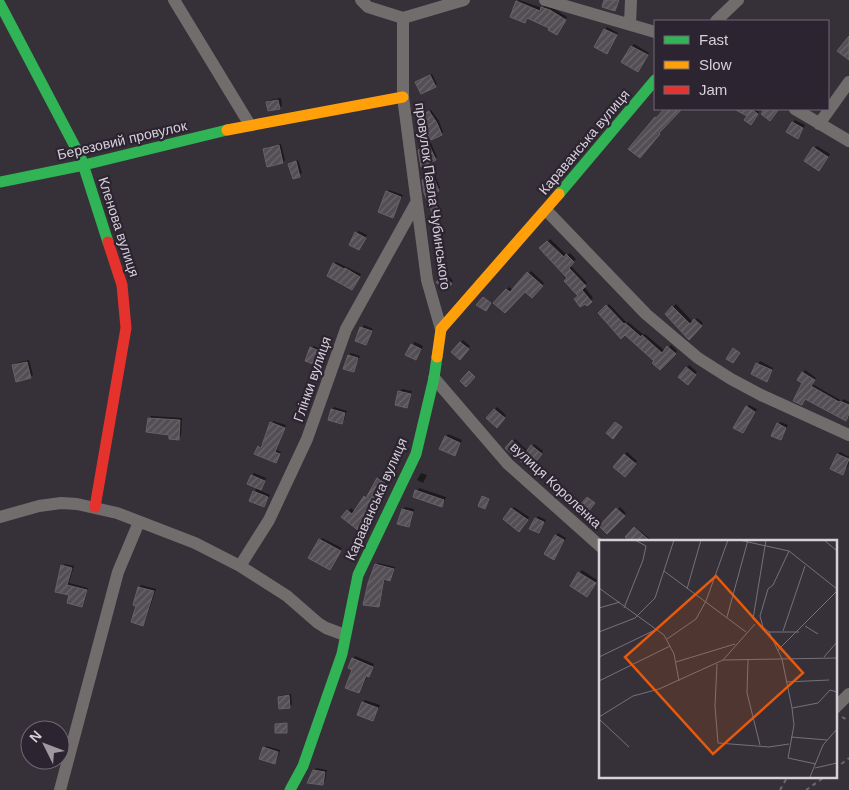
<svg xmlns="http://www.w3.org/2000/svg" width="849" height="790" font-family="Helvetica,sans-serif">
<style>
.shadow{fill:#0007}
.building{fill:url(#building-hatch);stroke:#666268}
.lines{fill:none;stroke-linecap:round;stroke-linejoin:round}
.path{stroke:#6c6869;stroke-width:2;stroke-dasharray:4 4;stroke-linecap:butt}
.street{stroke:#726d6d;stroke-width:12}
.fast{stroke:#30b455;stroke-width:11}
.slow{stroke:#ff9f0a;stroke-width:11}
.jam{stroke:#e5322d;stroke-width:11}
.labels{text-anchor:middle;stroke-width:4.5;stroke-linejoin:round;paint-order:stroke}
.street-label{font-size:14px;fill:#d6d0d9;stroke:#2d2431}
.inset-road{fill:none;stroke:#767178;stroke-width:1}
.view{fill:#e8590c;fill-opacity:0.15;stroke:#e8590c;stroke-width:2.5}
.inset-edge{fill:none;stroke:#d6d0d9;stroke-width:2.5}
</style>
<defs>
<pattern id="building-hatch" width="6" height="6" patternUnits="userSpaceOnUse" patternTransform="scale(1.25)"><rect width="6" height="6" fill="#524e54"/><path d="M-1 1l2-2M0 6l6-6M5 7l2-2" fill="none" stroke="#6a666c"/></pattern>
</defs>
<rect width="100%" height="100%" fill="#363138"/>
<!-- shadow -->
<path class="shadow" d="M519,0L542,8L545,5L553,8L567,17L557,34L550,28L528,17L525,22L517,2Z
M607,27L618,33L607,53L605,29Z
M634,44L649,53L638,71L632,46Z
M432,74L437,84L435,86L416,82Z
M281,98L282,105L279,108L267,102L270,100Z
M736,109H755L759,112L753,121L748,116Z
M431,110L439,121L443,132L441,134L422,116Z
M795,120L805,125L800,135L793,123Z
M431,143L437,157L435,159L419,150Z
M281,144L285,160L283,162L264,150L267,147Z
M817,146L830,154L821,167L814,148Z
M298,160L302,173L294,178L290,164Z
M435,175L440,188L434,192L440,210L438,212L423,181Z
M389,190L403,195L392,217L387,192Z
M359,231L367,235L359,249L356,233Z
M550,239L567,255L570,253L576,259L570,265L587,283L584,286L593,298L587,304L579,296L569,278L541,248Z
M336,262L361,274L354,287L334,264Z
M531,271L544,283L532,297L525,290L495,302L509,287L513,290Z
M447,274L453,281L444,289L438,282Z
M609,304L627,323L628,322L644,335L645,334L665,351L671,345L677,351L660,369L656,361L599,313Z
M676,304L693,322L697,318L703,323L689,338L666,314Z
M364,325L373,329L366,344L356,340Z
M463,340L470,346L460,358L453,352Z
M415,342L423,346L418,356L412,345Z
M314,346L323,350L316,364L311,348Z
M351,353L360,356L353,371L349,355Z
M29,360L33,375L30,377L13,366L16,363Z
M760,361L773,368L769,378L752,373Z
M689,365L697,372L690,381L687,368Z
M805,370L816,378L812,384L842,401L843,399L849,402V417L799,379Z
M402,389L412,391L409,404L407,407L396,404L400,391Z
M749,405L757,409L743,432L747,407Z
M334,407L347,411L344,420L342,423L332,410Z
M497,407L506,415L497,426L488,418Z
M151,416L182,418L181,436L178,438L170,434L149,419Z
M273,421L286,425L277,450L281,452L277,459L259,447L261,445L263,446Z
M781,422L788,425L780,439L778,424Z
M448,434L462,440L454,454L446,437Z
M515,439L528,451L534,444L543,451L532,465L507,448Z
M627,452L637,461L624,475L615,467Z
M840,452L849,457V464L843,474L838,455Z
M254,473L266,478L263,486L259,490L270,495L264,506L254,492L258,487L252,476Z
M421,473L427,475L423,483L417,480Z
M380,477L389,482L359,530L343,517L351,508L355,512L365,497L368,496Z
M419,488L446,497L444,503L441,505L414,496Z
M405,507L414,509L411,523L408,526L403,509Z
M514,507L529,517L522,528L512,509Z
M620,507L626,513L607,532L601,526Z
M538,516L546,520L538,532L531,528Z
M635,527L653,541H636L629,535Z
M558,533L566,538L554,558L556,536Z
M322,538L342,548L330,569L320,540Z
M378,563L395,567L392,577L390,580L385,578L380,604L378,606L376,565Z
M64,564L74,566L69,583L88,588L84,603L82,606L71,594L56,591L62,566Z
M582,570L597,580L590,593L571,585Z
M141,585L156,589L145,622L142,624L137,605L139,588Z
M355,656L374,664L359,692L353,659Z
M291,694L292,704L290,707L279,697L282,695Z
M365,700L380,705L373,720L363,703Z
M266,746L280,750L277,760L274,762L264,748Z
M316,768L327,770L325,781L323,783L314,771Z"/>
<!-- building -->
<path class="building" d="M604,0H619L615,11L602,7Z
M516,1L540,11L541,7L550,10L566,20L557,35L548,30L549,28L527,18L525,23L510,17Z
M604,29L617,35L607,54L594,47Z
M849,36V60L837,51Z
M631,46L648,55L638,72L621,62Z
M430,75L436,87L421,94L415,82Z
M278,100L280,109L268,111L266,102Z
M664,109H682L659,133L660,134L640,158L628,149L655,117L656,118Z
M734,109H751L758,114L751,125L744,120L747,116Z
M764,109H779L770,121L761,114Z
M429,111L437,123L442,135L431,140L418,118Z
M792,122L803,128L798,139L786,132Z
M279,145L283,163L267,167L263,149Z
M429,145L436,160L421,167L418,150Z
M813,147L828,157L819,171L804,161Z
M296,161L300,177L293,179L288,164Z
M433,176L439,191L433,194L439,213L433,215L424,193L422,180Z
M386,191L401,197L393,218L378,212Z
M355,232L366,238L359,250L349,245Z
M547,241L564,257L566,254L574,262L569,268L586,286L582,290L592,302L587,306L585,304L580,307L574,299L578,296L564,281L567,278L539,248Z
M333,263L344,269L345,268L360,277L352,290L327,276Z
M527,272L543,286L532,298L525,292L505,313L493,303L506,289L510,292Z
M444,275L452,284L444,291L436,282Z
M483,297L491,303L486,311L476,305Z
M606,305L624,324L625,323L641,337L642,335L662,353L667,346L676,354L660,370L652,363L654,361L625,335L621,339L598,313Z
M672,306L690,324L694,319L702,326L689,340L665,314Z
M360,327L372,331L366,345L355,341Z
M460,342L469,349L460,360L451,352Z
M411,344L421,349L416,360L405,355Z
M310,347L322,352L316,365L305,361Z
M733,348L740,353L733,363L726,359Z
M348,355L358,358L354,372L343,369Z
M27,362L31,378L16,382L12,365Z
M756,363L772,370L767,382L751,374Z
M686,367L696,375L688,385L678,377Z
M469,371L475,377L466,387L460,381Z
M802,372L815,380L811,386L839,402L840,401L849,405V414L846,421L805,399L802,405L793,401L802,383L797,380Z
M398,391L411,394L407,408L395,405Z
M746,406L755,412L743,433L733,428Z
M331,409L345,413L342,424L328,420Z
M494,409L505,418L497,428L486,418Z
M148,418L180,420L179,440L169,439V435L146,432Z
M270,422L285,428L275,452L280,454L276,463L254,454L258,446L261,448Z
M615,422L622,427L613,439L606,433Z
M777,423L786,428L781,440L771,436Z
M445,436L460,443L455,456L439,449Z
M512,440L526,452L531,445L542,454L530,469L505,448Z
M624,454L636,464L625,477L613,467Z
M837,454L849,459L843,475L830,469Z
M251,475L265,481L261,490L247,484Z
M377,478L388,485L359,531L341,517L347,510L352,514L364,496L366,498Z
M415,490L444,500L442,507L413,497Z
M253,491L268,497L264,507L249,501Z
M482,496L489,499L485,509L478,506Z
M587,497L595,503L588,512L580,505Z
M511,508L528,520L519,532L503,519Z
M616,508L625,516L607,534L599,526Z
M402,509L413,512L409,527L397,524Z
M535,518L544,522L539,533L529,529Z
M634,527L650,541H630L625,537Z
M555,535L564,540L554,560L544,554Z
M319,539L341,551L330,570L308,558Z
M375,564L394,569L390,581L384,579L379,607L363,605L368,583Z
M61,565L72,568L67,585L87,590L82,607L67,603L69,595L55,592Z
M578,572L596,583L587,597L570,586Z
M138,587L154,591L143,626L131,622L136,606L133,605Z
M352,658L373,667L369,677L366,676L359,693L345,688L352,670L348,668Z
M289,695L290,708L279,709L278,697Z
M362,702L378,708L373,721L357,715Z
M287,723V733H275V724Z
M263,747L278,752L275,764L259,759Z
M313,770L325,772L323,785L307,783Z"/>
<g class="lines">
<!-- path -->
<path class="path" d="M842,717L849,721
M835,769L849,758
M780,790L788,776
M806,790L826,776"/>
<!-- street -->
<path class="street" d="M174,0L250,125
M361,0L368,7L403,18L464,0
M545,0L655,32
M403,18V97L427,280L441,329
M716,21L738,0
M630,24L631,0
M795,109L849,141
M819,124L849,82
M546,210L646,314L698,358L731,379L761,395L849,435
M434,378L508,464L600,546
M0,517L39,506L61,503L77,504L117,513L195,543L240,566L287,596L318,623L326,628L345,635
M240,566L269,520L307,439L346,329L416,203
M835,708L849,694
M60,790L118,572L139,522"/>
<!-- fast -->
<path class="fast" d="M0,4L81,158L108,242
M0,182L84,165L227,130
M559,194L655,80
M290,790L303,766L342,654L358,575L416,454L434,378L437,357"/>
<!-- slow -->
<path class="slow" d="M227,130L403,97
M437,357L441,329L559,194"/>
<!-- jam -->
<path class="jam" d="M95,507L126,328L122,285L108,242"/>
</g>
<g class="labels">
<!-- street labels -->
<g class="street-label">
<text transform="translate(122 140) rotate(-13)" y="5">Березовий провулок</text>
<text transform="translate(584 142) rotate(-50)" y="5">Караванська вулиця</text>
<text transform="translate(433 196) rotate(82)" y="5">провулок Павла Чубинського</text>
<text transform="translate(119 227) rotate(72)" y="5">Кленова вулиця</text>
<text transform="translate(312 379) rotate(-71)" y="5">Глінки вулиця</text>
<text transform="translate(556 485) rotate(43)" y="5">вулиця Короленка</text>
<text transform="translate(376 499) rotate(-66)" y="5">Караванська вулиця</text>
</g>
</g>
<!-- overview -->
<g transform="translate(599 540)">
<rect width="238" height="238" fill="#363138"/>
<path class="inset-road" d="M140,0L190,11L238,49M167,0L154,79L170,92H200M225,0L238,11M65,31L147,92M0,48L65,95L75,114L80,141M88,49L102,0M0,68L21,62M25,68L44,20L47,6L36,0M128,77L149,0M206,86L219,94M164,87L161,76L169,49L174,45L190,11M184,91L206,26M0,92L36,78L56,58L75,0M170,92L183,119L193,168L195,185L189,218L217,224M68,99L97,79L107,61L129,0M179,110L238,51M0,117L58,89M225,117L238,102M124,120L156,84M149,120L148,153L161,205M77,122L136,104M118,124L116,166L119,203L170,207L190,204M0,141L71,106M187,142L230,140M193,168L219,163L231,150L238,152M0,177L34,156L60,149L124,120L238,118M0,179L30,207M192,197L228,200M216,228L238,223M211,237L224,205L238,189"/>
<path class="view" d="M117,36L204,133L114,214L26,117Z"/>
<rect width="238" height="238" class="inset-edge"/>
</g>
<!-- legend -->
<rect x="654" y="20" width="175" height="90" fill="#2d2431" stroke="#716974"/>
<rect x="664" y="36" width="25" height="8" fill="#30b455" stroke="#716974"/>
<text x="699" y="45" font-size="15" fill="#d6d0d9">Fast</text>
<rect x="664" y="61" width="25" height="8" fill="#ff9f0a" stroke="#716974"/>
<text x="699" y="70" font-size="15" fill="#d6d0d9">Slow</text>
<rect x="664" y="86" width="25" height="8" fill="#e5322d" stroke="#716974"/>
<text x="699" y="95" font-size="15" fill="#d6d0d9">Jam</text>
<!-- north arrow -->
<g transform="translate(45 745) rotate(312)"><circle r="24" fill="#2d2431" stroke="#716974"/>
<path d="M0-4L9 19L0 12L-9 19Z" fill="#9e98a1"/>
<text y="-8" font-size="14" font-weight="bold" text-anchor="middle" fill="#d6d0d9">N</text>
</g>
</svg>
